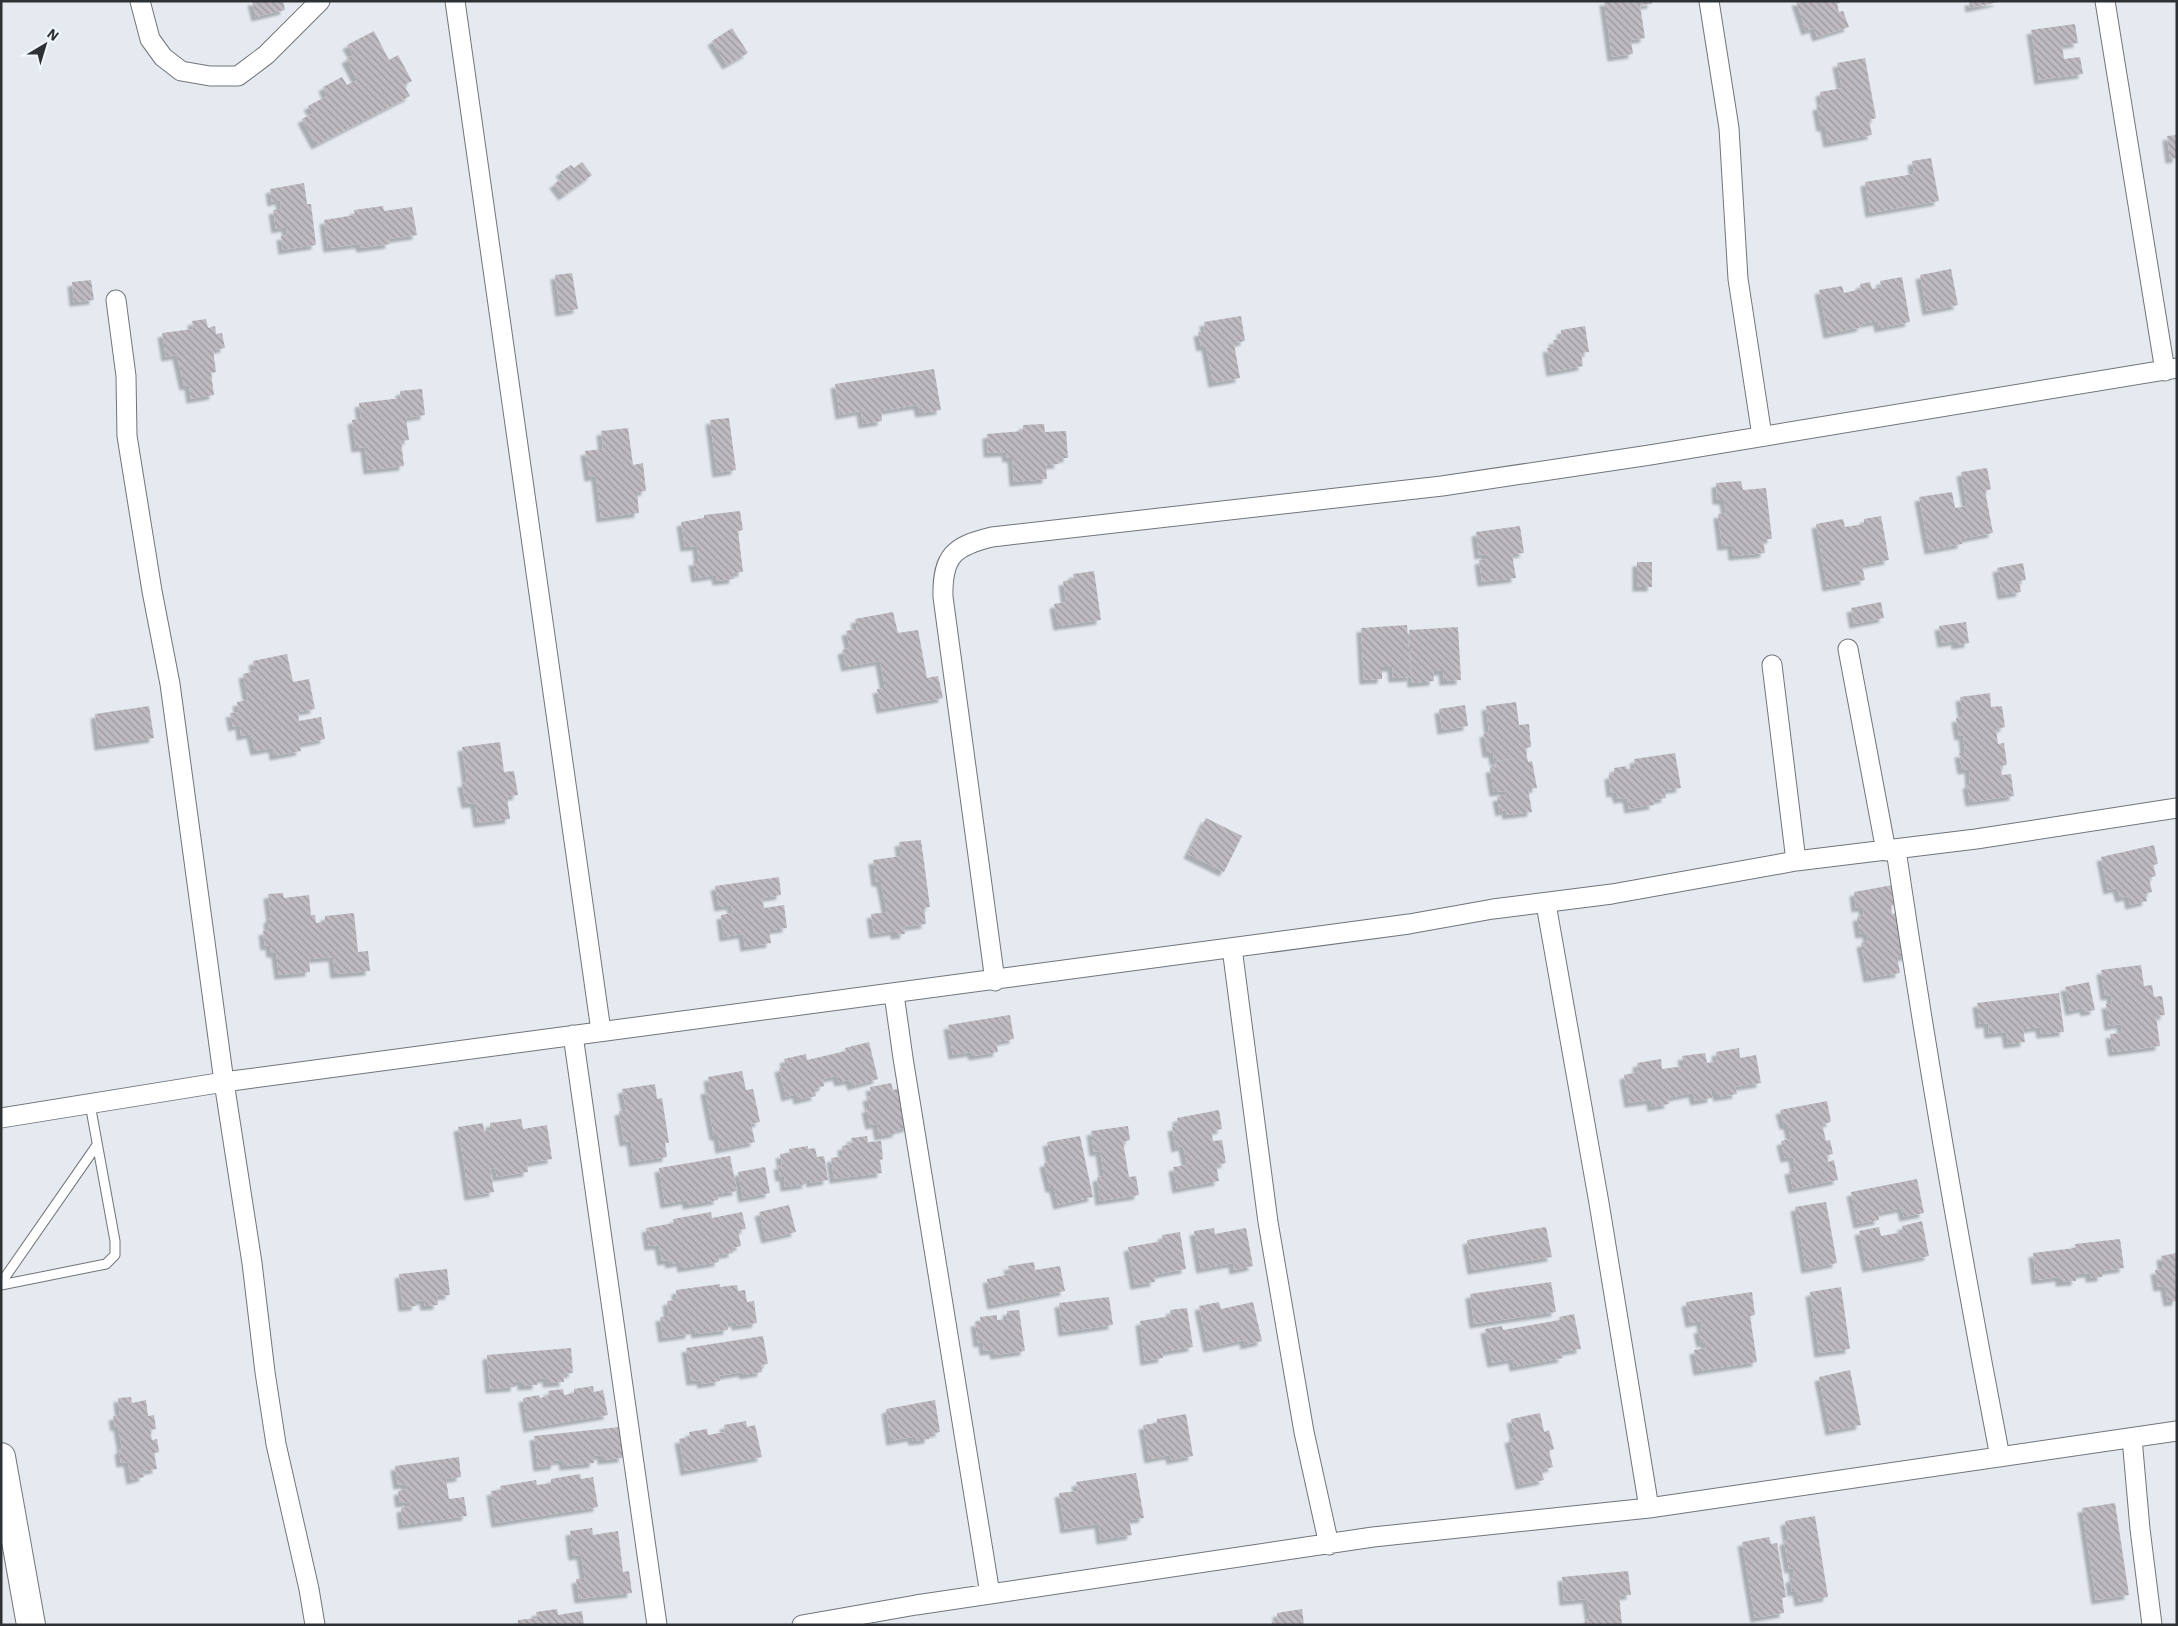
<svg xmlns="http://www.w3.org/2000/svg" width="2178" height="1626" font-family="'IBM Plex Sans',sans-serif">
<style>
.building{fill:url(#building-back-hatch);filter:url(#shadow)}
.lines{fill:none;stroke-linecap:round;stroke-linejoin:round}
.lane-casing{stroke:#70757a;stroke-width:11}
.street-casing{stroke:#70757a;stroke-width:21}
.primary-casing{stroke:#70757a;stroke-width:30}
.lane{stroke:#fff;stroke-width:9}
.street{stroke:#fff;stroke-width:19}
.primary{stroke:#fff;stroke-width:28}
</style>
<defs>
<pattern id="building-back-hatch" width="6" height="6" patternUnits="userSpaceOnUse" patternTransform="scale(1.25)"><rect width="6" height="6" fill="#bebac0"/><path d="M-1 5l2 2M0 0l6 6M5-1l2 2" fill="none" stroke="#9b989d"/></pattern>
<filter id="shadow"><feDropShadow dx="-4.5" dy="4.5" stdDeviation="1" flood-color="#0004"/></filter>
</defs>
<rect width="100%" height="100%" fill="#e4eaf0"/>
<!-- building -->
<path class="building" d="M252,1H283L285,10L256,17Z
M1604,1H1652V4L1640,5L1645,38L1631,40L1633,54L1612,57Z
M1796,1H1843L1837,4L1839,12L1843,11L1849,27L1817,37L1814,28L1806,31Z
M1969,1H1998V2L1970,8Z
M2075,24L2078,43L2062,45L2064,59L2080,57L2083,74L2039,80L2031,30Z
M732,28L748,53L727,65L712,41Z
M374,31L389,60L398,55L412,81L404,85L410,96L316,145L302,119L313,113L308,106L327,96L323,87L342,77L347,85L357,80L346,59L353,55L347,45Z
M1865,58L1876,118L1869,120L1872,135L1828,143L1825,127H1821L1817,106L1822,105L1820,92L1842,88L1837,63Z
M2177,135V158L2170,159L2167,136Z
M1931,158L1939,201L1870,213L1865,182L1914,174L1912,161Z
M582,162L592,175L563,196L554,184L564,177L560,172L571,165L574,168Z
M304,183L307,204H311L316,245L283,250L281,236L287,235L286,227L276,229L273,210L281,209L280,200L272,202L270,189Z
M383,206L384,211L412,207L417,235L389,239L390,244L361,248L360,244L328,248L324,220L355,215L354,210Z
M1951,269L1958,305L1927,311L1920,275Z
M572,273L578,309L560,312L555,275Z
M1902,277L1910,322L1879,328L1878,321L1861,324L1862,327L1828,334L1819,290L1842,286L1844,293L1861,289L1860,284L1870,282L1872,289L1882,287L1880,281Z
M91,280L94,300L74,302L72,282Z
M1241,316L1245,341L1234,343L1240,378L1213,383L1206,346L1201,347L1198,332L1205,331L1204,322Z
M206,319L208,328L215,326L216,334L222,333L225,348L213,350L216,372L211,373L214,395L191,399L189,385L184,386L177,355L166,357L162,333L193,329L192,321Z
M1585,326L1589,352L1581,353L1583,366L1551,372L1547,348L1554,347L1553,340L1562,339L1561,330Z
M934,369L941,410L920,413L918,405L881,411L882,421L863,424L861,411L840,415L835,384Z
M422,389L425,415L406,418L409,440L401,441L404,466L368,470L365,447L356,448L352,420L361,418L359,403L401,398L400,391Z
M729,418L736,470L717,473L710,420Z
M1044,424L1045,432L1066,431L1068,458H1058L1059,464L1046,465L1047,479L1014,482L1012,458H1007L1006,452L988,453L987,434L1023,431V425Z
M628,428L633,465L643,463L646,491L637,492L639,513L601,518L596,476L589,477L585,451L603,449L601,431Z
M1987,468L1991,489L1985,491L1993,533L1962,539V544L1929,550L1919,497L1952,492L1955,508L1967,506L1961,472Z
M1741,481L1743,490L1766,488L1772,539H1763L1765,553L1733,556L1732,545L1722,546L1718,514L1726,513L1724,500H1717L1716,483Z
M740,511L743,530L738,531L743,572L733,573L734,579L717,581L716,575L696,578L693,561H699L697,546L685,547L681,522L704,518V515Z
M1881,516L1889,560L1862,565L1865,580L1827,587L1816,524L1843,519L1845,527L1864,524V519Z
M1520,526L1524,553L1512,554L1516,578L1482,582L1479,560L1486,559V554L1479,555L1476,532Z
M1637,562H1652V587H1637Z
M2023,563L2026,580L2019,581L2021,592L2002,595L1997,568Z
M1094,571L1101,620L1058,626L1054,604L1066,602L1063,581L1074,580L1073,574Z
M1881,602L1884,618L1854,624L1851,608Z
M893,612L898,633L918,630L927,678L938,676L943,698L881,709L877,689L885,688L880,661L846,667L842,650L850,648L846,631L857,629L855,619Z
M1966,622L1969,643L1956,645V641L1942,643L1939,626Z
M1407,625L1411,677L1393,678L1392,667H1382V679L1364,680L1361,628Z
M1458,627L1461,680L1444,681L1443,671H1433L1434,681L1412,683L1409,630Z
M287,654L293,682L309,679L315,709L298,712L299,721L321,717L325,739L299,744L301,751L274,756L273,748L255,751L251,734L241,736L240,725L233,727L230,713L239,712L237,702L248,700L243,674L255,671L253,661Z
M1990,693L1991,707L2002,706L2005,727L1996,729L1998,744L2004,743L2007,765L2000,766L2002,775L2011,774L2014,796L1970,802L1967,784H1970L1969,769L1962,770L1959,753H1965L1963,735L1959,736L1956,718L1963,717L1960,697Z
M1516,702L1519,725L1529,724L1531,747L1526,748L1527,757L1528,762L1532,761L1537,788L1528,789L1532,812L1507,815L1506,810L1500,812L1497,797L1506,795L1505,791L1494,792L1490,768H1496L1495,762L1517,758L1494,761L1493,753H1487L1484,733L1489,732L1486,706Z
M1465,705L1468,726L1442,730L1439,709Z
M149,706L154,738L99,746L95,714Z
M500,742L504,772L514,771L518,795L507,797L510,819L478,823L475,803L466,804L462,783L467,782L462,747Z
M1675,753L1681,788L1664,790L1666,798L1653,800L1654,805L1629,809L1627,798L1618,799L1616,792L1611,793L1609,775L1614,774V768L1626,766L1627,769L1635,768L1634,759Z
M1206,818L1242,836L1224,872L1188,854Z
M921,840L930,907L924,908L926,924L904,927L905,934L895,935V931L874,934L871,914L887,912L881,882H876L873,860L901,856L899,842Z
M2154,845L2158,864L2153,865L2156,876L2149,878L2152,892L2145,894L2147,901L2130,905L2128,896L2120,898L2117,888L2108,890L2101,857Z
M779,877L781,895L762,898L764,908L784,905L787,928L769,930L771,943L745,947L743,934L724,937L721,915L733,913L731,905L719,907L715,886Z
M1893,885L1896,905L1891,906L1892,914L1899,912L1907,956L1897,957L1900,973L1868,978L1861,943L1868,941L1867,933L1860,934L1857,917L1864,915L1863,907L1856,908L1854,892Z
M283,893L284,898L309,895L311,915H315L316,923L325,922V916L354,913L358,952L368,951L370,971L335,974L333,957L309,959L310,972L279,975L276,953H271L270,945L265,946L263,931L269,930L268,919L271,918L268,894Z
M2141,965L2144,986L2152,985L2154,997L2162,996L2165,1015L2156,1016L2160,1046L2113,1052L2110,1034L2122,1033L2121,1024L2109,1026L2106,1004H2112L2111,995L2105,996L2101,970Z
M2089,982L2095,1010L2085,1012L2084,1008L2070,1011L2065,987Z
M2059,993L2064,1032L2041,1034L2040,1027L2023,1029L2025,1042L2008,1044L2006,1032L1989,1034L1988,1023L1980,1024L1977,1003Z
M1010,1015L1014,1039L996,1042L998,1052L973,1056L972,1052L953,1055L948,1025Z
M869,1042L878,1079L852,1086L850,1080L839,1082L837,1076L823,1079L824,1086L814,1089L816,1096L798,1100L797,1094L786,1097L779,1068L786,1066L784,1059L806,1054L807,1060L846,1051L845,1048Z
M1739,1048L1740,1058L1756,1055L1761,1083L1735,1087L1737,1094L1718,1097L1716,1091H1711L1712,1098L1695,1101L1693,1093L1668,1098L1669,1104L1652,1107L1651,1100L1629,1103L1624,1075L1638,1072L1637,1063L1661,1059L1662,1069L1684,1066L1682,1056L1705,1053L1707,1063L1717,1061L1716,1052Z
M742,1071L746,1090L753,1089L760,1122L751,1124L755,1142L720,1149L718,1136H714L705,1090L710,1089L708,1077Z
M891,1083L893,1090L901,1088L909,1127L897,1130V1133L879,1136L877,1124L870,1125L866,1108H870L867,1097L872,1096L870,1087Z
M655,1084L657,1099L662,1098L669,1143H665L667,1157L634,1162L631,1141L624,1142L619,1111L626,1110L622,1089Z
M1827,1101L1831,1122L1822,1124L1826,1141L1830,1140L1833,1154L1827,1155L1828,1162L1834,1160L1838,1180L1793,1189L1789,1170L1795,1169L1793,1157L1785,1158L1781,1141L1791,1139L1788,1125H1784L1780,1110Z
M1219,1110L1222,1129L1211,1131L1213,1141L1222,1140L1226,1163L1216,1165L1219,1181L1177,1189L1173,1167L1187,1165L1183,1146L1176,1148L1172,1127L1178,1126L1177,1118Z
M521,1119L523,1129L547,1125L552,1159L527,1163L528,1172L497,1177L495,1168L490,1169L494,1192L469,1196L458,1127L483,1123L484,1131L490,1130V1123Z
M1128,1126L1130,1140L1123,1142L1129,1177L1136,1176L1139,1195L1100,1201L1097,1177L1104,1176L1100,1151L1094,1152L1091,1131Z
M867,1136L868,1142L881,1141L883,1159L880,1160L882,1173L834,1179L831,1158L843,1156L842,1146L852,1144L851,1138Z
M1080,1136L1093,1197L1058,1205L1054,1188H1050L1044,1163L1051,1161L1047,1142Z
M808,1146V1149L815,1148L817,1157L824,1156L828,1180L811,1183L810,1179L806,1180L807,1184L785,1187L784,1177H780L778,1165H782L780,1154L790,1153L789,1149Z
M730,1156L737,1191L717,1194L718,1200L687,1205V1200L665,1204L659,1168Z
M765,1167L770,1193L743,1198L738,1172Z
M1917,1179L1924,1213L1904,1217L1902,1208L1878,1213L1879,1220L1858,1224L1851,1192Z
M1826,1202L1837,1263L1806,1269L1795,1207Z
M789,1205L796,1232L766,1239L759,1212Z
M711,1212L712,1218L742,1212L746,1229L738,1230L741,1246L732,1248L733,1253L718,1255L719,1262L682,1268L681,1262L670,1264L669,1260L662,1261L659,1245L649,1246L646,1228L674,1223L673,1219Z
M1922,1221L1929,1256L1867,1268L1859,1231L1879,1227L1881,1236L1903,1232L1902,1226Z
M1546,1227L1552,1257L1472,1270L1467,1240Z
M1214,1228L1215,1234L1246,1228L1253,1266L1234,1270L1233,1263L1201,1269L1194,1231Z
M1180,1232L1186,1269L1154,1275L1155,1282L1135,1285L1128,1247L1163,1241L1162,1235Z
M2120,1239L2124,1268L2102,1271V1277L2090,1278V1273L2076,1274V1281L2060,1282V1277L2036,1280L2033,1253L2075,1248V1244Z
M2177,1253V1301L2168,1302L2165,1286L2158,1287L2155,1270L2163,1269L2161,1256Z
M1034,1262L1035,1270L1060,1266L1065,1291L992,1305L987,1279L1010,1274L1008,1266Z
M447,1269L450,1295L437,1296L438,1305L425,1306L424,1300L416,1301V1306L403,1307L399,1274Z
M1551,1282L1556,1312L1474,1324L1470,1294Z
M720,1284V1287L737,1285L738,1291L745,1290L747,1302L754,1301L757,1323L736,1326V1322L727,1323L728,1330L696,1334L695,1329L690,1330V1334L663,1338L660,1317L669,1316L667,1301L677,1300L676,1290Z
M1841,1287L1850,1349L1819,1353L1810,1292Z
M1752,1292L1755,1315L1750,1316L1757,1362L1698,1371L1694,1350L1706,1348L1705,1342L1701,1343L1698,1329H1702L1701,1321L1690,1323L1686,1302Z
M1109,1297L1113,1325L1063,1332L1059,1303Z
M1219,1302L1221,1309L1253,1302L1262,1341L1245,1345L1244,1340L1208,1348L1199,1306Z
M1187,1308L1193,1347L1162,1352L1163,1358L1145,1361L1140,1321L1171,1316L1170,1310Z
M1019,1310L1025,1351L995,1355L994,1350L984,1351L983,1342L978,1343L975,1322H981L980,1317L997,1315V1320L1007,1319V1311Z
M1574,1314L1581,1349L1561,1352L1563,1358L1514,1367L1513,1359L1492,1363L1485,1329L1502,1326L1503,1330L1560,1320L1559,1317Z
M763,1336L768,1364L761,1365L762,1372L744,1375L743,1372L719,1376L720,1381L702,1384L701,1380L691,1381L686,1348Z
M571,1348L573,1373L563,1374L564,1382L547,1383V1378L537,1379V1385L522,1386V1381L515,1382V1387L490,1389L487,1355Z
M1850,1370L1861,1425L1830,1431L1819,1377Z
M593,1386L594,1392L603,1390L608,1415L528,1428L523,1398L539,1395L540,1398L549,1396L548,1391L563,1389L564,1395L574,1393V1389Z
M131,1397L132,1403L146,1400L148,1416L154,1415L156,1429L150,1430L152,1440L157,1439L159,1452L154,1453L157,1469L143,1471L144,1477L131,1480L128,1462L121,1463L119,1450L122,1449L118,1426L115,1427L113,1416L120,1415L118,1398Z
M935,1400L940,1432L929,1434V1439L913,1441L912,1437L891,1441L886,1409Z
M1540,1413L1544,1432L1549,1430L1554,1449L1549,1451L1553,1467L1541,1470L1544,1480L1520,1485L1509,1439L1515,1437L1511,1419Z
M1186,1414L1193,1456L1171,1460L1170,1455L1149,1459L1143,1425L1157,1423V1419Z
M746,1421L747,1427L755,1425L762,1457L685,1471L679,1439L690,1437L689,1432L707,1429L708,1435L725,1432L724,1425Z
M620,1427L623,1458L602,1460V1455L594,1456V1463L564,1466L563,1460L555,1461V1465L538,1467L534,1436Z
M459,1457L461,1477L446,1479L449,1499L464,1497L467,1516L403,1525L401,1508L411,1506L410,1502L400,1503L398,1491L407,1489L406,1484L398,1485L395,1466Z
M1136,1473L1144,1518L1129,1520L1132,1535L1101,1540L1099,1524L1065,1529L1059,1493L1078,1491L1076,1482Z
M580,1474L581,1479L593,1477L598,1507L496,1523L491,1491L501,1490L500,1486L536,1480L537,1485L551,1483V1479Z
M2115,1503L2129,1595L2096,1600L2082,1508Z
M1815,1516L1828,1597L1799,1602L1797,1591L1792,1592L1790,1578H1794L1793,1568L1789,1569L1784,1541L1788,1540L1785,1521Z
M592,1528L593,1535L618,1531L623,1572L629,1571L632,1593L579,1599L576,1579L585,1578L581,1555L573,1556L570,1531Z
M1769,1537L1771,1544L1777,1543L1786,1597L1782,1598L1784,1613L1755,1618L1742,1542Z
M1628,1571L1631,1595L1619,1596L1622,1625H1585V1620L1590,1619L1587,1599L1564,1601L1562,1577Z
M557,1609L558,1615L582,1611L584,1625H518V1620L537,1618L536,1612Z
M1302,1609L1304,1625H1272V1622L1278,1621L1277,1613Z"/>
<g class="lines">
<!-- lane casing -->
<g class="lane-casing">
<path id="lane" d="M1,1283L97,1145
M1,1285L106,1264L115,1255V1241L90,1104"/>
</g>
<!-- street casing -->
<g class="street-casing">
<path id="street" d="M140,1L150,39L163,57L181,71L210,76H238L266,55L320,1
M455,1L601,1031
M1709,1L1729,128L1738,279L1762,436
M2105,1L2165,371
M116,300L126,376L127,436L152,591L170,684L224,1082L252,1263L265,1372L276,1444L309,1589L315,1625
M1848,649L1886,851
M1772,665L1796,861
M1896,850C1926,1053 1961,1255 2000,1457
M1546,904L1599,1203L1649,1508
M1232,948L1268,1222L1304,1432L1329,1545
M995,981L943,597C942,556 954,546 992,537L1442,486L1650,455L2177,368
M894,994L903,1058L990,1594
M573,1035L657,1625
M1,1118L224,1082L1409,924L1493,909L1612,894L1796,861L1976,839L2177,808
M2132,1438L2140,1529L2152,1625
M802,1625L916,1605L1373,1537L1649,1508L2177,1431"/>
</g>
<!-- primary casing -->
<g class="primary-casing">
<path id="primary" d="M1,1457L31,1625"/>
</g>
<!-- lane -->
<use href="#lane" class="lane"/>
<!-- street -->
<use href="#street" class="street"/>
<!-- primary -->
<use href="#primary" class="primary"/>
</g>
<!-- border -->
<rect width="2178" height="1626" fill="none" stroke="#2e3133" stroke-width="5"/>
<!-- north arrow -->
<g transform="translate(45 45) rotate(38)" stroke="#f1f8fd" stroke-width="4" paint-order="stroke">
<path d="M0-4L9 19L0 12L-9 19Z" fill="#2e3133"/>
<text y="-8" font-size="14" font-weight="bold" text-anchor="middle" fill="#2e3133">N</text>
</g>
</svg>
